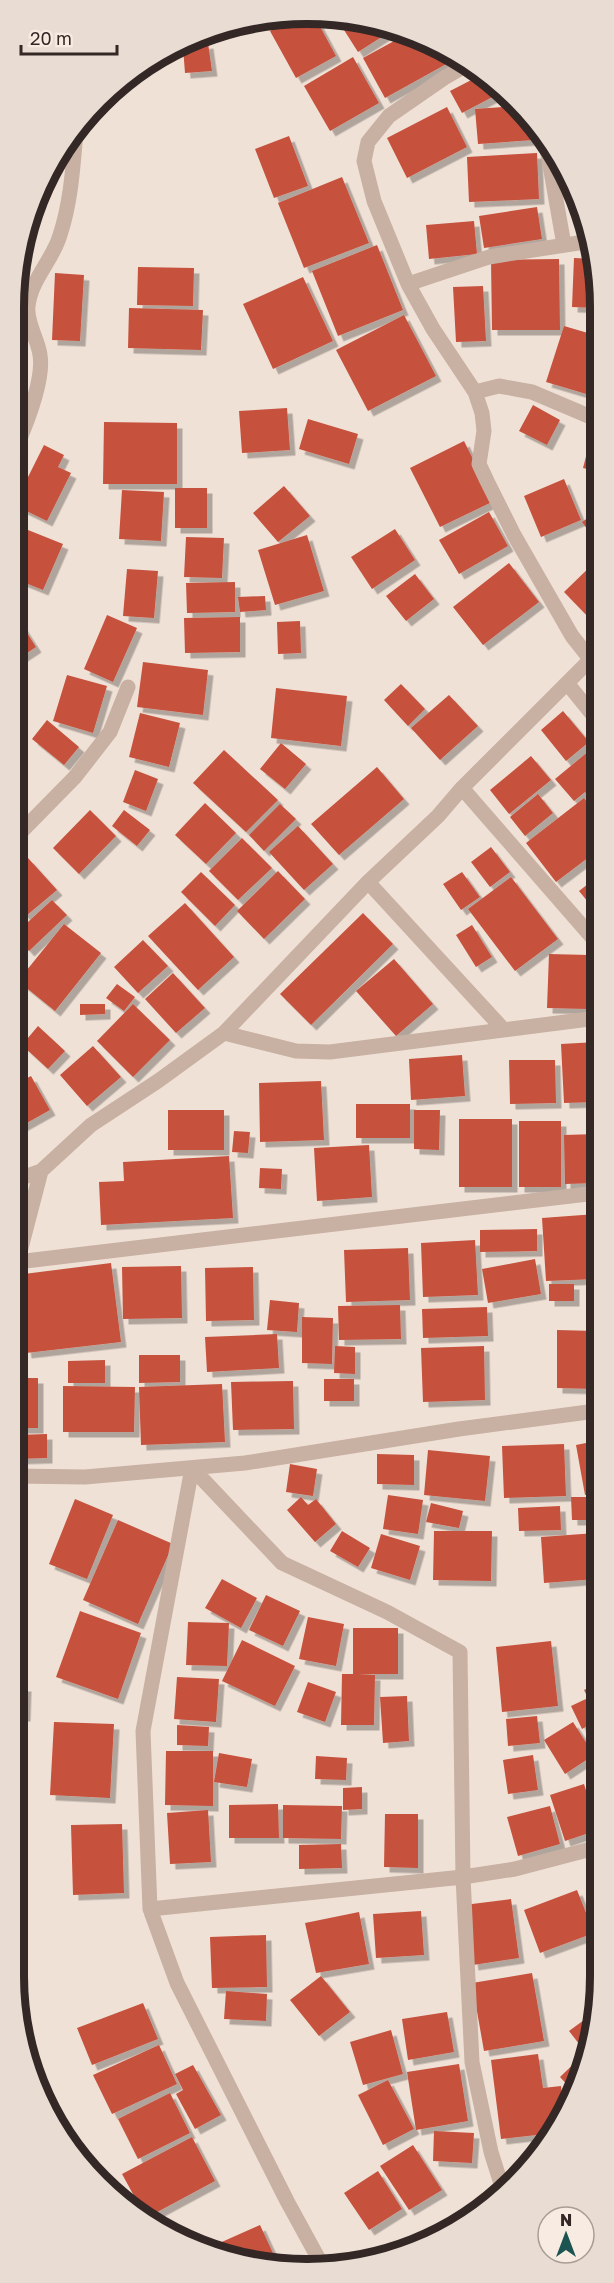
<svg xmlns="http://www.w3.org/2000/svg" width="614" height="2283" font-family="'Golos Text',sans-serif">
<style>
.building{fill:#c6513e;filter:url(#shadow)}
.lines{fill:none;stroke-linecap:round;stroke-linejoin:round}
.street{stroke:#c8b0a3;stroke-width:15}
.rim{fill:none;stroke:#332825;stroke-width:8}
</style>
<defs>
<filter id="shadow"><feDropShadow dx="5.5" dy="5.5" stdDeviation="0" flood-color="#0004"/></filter>
</defs>
<rect width="100%" height="100%" fill="#f0e1d6"/>
<!-- building -->
<path class="building" d="M292,19H316L336,56L296,78L270,31Z
M337,19H364L391,31L358,52Z
M405,35L453,53L459,57L385,98L363,58Z
M208,43L212,71L185,73L183,47Z
M353,57L379,103L330,131L304,86Z
M481,75L502,92L462,113L450,91Z
M518,106L527,113L532,121L534,140L478,144L475,109Z
M447,107L467,147L407,178L387,138Z
M289,136L308,186L274,198L255,149Z
M537,153L539,199L469,202L467,157Z
M342,177L369,243L304,268L278,203Z
M574,188L578,194L585,222H575Z
M537,207L542,239L484,248L479,216Z
M474,221L477,254L429,259L426,225Z
M377,245L403,310L338,336L312,271Z
M574,258L595,259L598,269V308L572,307Z
M559,259L560,330H492L491,260Z
M138,267L194,268L193,306L137,305Z
M55,273L84,275L80,341L52,340Z
M303,277L333,341L273,369L243,304Z
M483,286L486,341L456,342L453,287Z
M129,308L203,310L201,350L128,348Z
M404,315L436,376L368,411L336,350Z
M564,326L598,336V381L593,396L546,382Z
M533,405L560,420L547,445L519,431Z
M287,408L290,450L242,453L239,411Z
M308,419L358,434L349,464L299,449Z
M104,422L177,423V484H103Z
M464,441L494,501L440,527L410,468Z
M590,441L598,443V472L583,468Z
M44,445L64,455L58,467L71,473L47,521L18,507V497Z
M564,479L581,520L541,537L524,496Z
M284,486L310,516L278,542L253,513Z
M175,488H207V528H175Z
M122,490L164,492L161,541L119,539Z
M598,511V544L582,522Z
M489,512L508,546L459,574L439,540Z
M18,526L63,544L43,590L18,580Z
M395,529L415,560L372,589L351,557Z
M307,535L324,591L275,605L258,550Z
M186,537L224,538L222,578L184,577Z
M596,561L598,563L597,626L564,592Z
M509,563L539,602L483,645L453,607Z
M127,569L158,571L154,618L123,616Z
M415,574L434,599L406,621L386,596Z
M235,582V612L187,613L186,583Z
M265,596L266,610L240,612L238,597Z
M107,615L137,628L113,682L84,669Z
M240,617V652L185,653L184,618Z
M18,619L36,647L18,659Z
M300,621L301,653L278,654L277,622Z
M143,662L208,670L203,715L137,707Z
M67,675L107,686L93,733L53,721Z
M401,684L425,709L408,726L384,700Z
M276,688L347,696L341,746L271,738Z
M449,695L478,726L440,760L411,728Z
M563,711L589,742L566,761L541,730Z
M140,713L180,723L169,767L129,757Z
M47,720L79,747L64,765L32,739Z
M281,743L306,764L285,789L260,769Z
M595,746L597,749V800L594,803L585,792L574,801L555,779Z
M224,750L278,800L246,832L193,783Z
M531,756L551,780L509,814L490,790Z
M377,767L404,799L339,855L311,824Z
M135,770L158,779L146,811L123,802Z
M538,794L553,813L525,836L510,817Z
M584,798L597,815V851L556,882L526,843Z
M205,803L236,833L206,864L175,835Z
M280,804L296,819L264,851L249,835Z
M90,810L116,836L79,874L53,848Z
M124,810L150,830L137,846L112,826Z
M298,826L333,864L304,890L269,852Z
M242,838L272,868L238,900L209,871Z
M491,847L510,872L490,887L471,862Z
M28,858L57,890L26,916L17,906V867Z
M278,871L305,899L264,939L237,911Z
M201,872L235,905L215,926L181,892Z
M462,872L480,897L461,910L443,884Z
M511,877L558,939L515,971L468,909Z
M597,877V913L579,891Z
M52,900L67,915L29,951L17,938V932Z
M185,903L234,957L198,990L148,936Z
M363,913L393,944L311,1025L280,994Z
M64,924L101,953L55,1011L18,981Z
M472,925L492,957L476,967L456,935Z
M143,940L168,966L138,993L114,967Z
M549,954L589,955L588,1009L547,1008Z
M394,959L433,1004L396,1036L356,991Z
M173,973L205,1008L176,1033L145,999Z
M117,984L135,997L124,1011L106,998Z
M80,1004H105V1014L80,1015Z
M133,1004L170,1040L133,1077L97,1041Z
M38,1026L65,1051L48,1069L22,1045Z
M597,1042V1102L564,1103L561,1044Z
M93,1046L121,1077L87,1106L60,1075Z
M462,1055L465,1096L411,1100L409,1059Z
M509,1060H555L556,1103L510,1104Z
M31,1076L50,1110L16,1129V1084Z
M321,1081L324,1140L260,1142L259,1083Z
M356,1104H410V1138H356Z
M168,1110H224V1150H168Z
M414,1110H440L439,1150L414,1149Z
M459,1119H512V1187H459Z
M519,1121H561V1187H519Z
M234,1131L250,1132L248,1153L232,1152Z
M597,1134L596,1183L565,1184L564,1135Z
M369,1145L372,1197L317,1201L314,1148Z
M229,1156L233,1218L101,1225L99,1182L124,1181L123,1162Z
M260,1168L282,1169L281,1189L259,1188Z
M596,1214V1279L546,1281L542,1218Z
M537,1229V1251L480,1252V1230Z
M475,1240L478,1295L423,1297L421,1243Z
M408,1248L410,1300L346,1302L344,1250Z
M535,1259L541,1294L488,1303L482,1269Z
M111,1263L121,1342L26,1353L16,1275Z
M181,1266L182,1318L123,1319L122,1267Z
M253,1267L254,1320L206,1321L205,1268Z
M549,1284H574V1301H549Z
M270,1300L299,1303L297,1332L267,1330Z
M400,1305L401,1339L339,1340L338,1306Z
M487,1307L488,1336L423,1338L422,1309Z
M302,1317L333,1318L332,1364L302,1363Z
M557,1330L596,1331V1389L557,1388Z
M277,1334L279,1368L207,1372L205,1337Z
M335,1346L355,1347V1374L334,1373Z
M484,1346L485,1400L423,1402L421,1348Z
M139,1355H180V1382L139,1383Z
M105,1360V1383H68V1361Z
M15,1378H38V1428H15Z
M324,1379H354V1401H324Z
M293,1381L294,1429L233,1430L231,1382Z
M222,1384L225,1442L141,1445L139,1387Z
M63,1386L135,1387L134,1432H63Z
M47,1434V1458L15,1459V1435Z
M596,1441V1493L585,1495L576,1445Z
M564,1444L566,1496L504,1498L502,1446Z
M428,1450L490,1456L485,1501L424,1495Z
M377,1454L414,1455V1485L377,1484Z
M290,1464L317,1469L313,1496L286,1492Z
M388,1495L423,1500L418,1534L383,1529Z
M301,1497L308,1505L316,1499L336,1524L315,1542L287,1510Z
M571,1497H596V1520H572Z
M75,1499L113,1515L87,1579L49,1564Z
M431,1503L463,1511L459,1528L426,1522Z
M560,1506L561,1530L519,1531L518,1508Z
M118,1520L173,1544L138,1624L83,1600Z
M342,1531L370,1548L358,1567L330,1551Z
M434,1531H492L491,1581L433,1580Z
M596,1533V1579L544,1583L541,1537Z
M381,1534L420,1546L410,1580L371,1568Z
M222,1579L257,1598L241,1628L205,1608Z
M266,1595L300,1611L283,1646L249,1630Z
M80,1611L141,1633L118,1699L56,1677Z
M308,1617L344,1624L336,1666L299,1659Z
M188,1622L229,1623L227,1666L186,1665Z
M353,1628H398V1674H358L375,1675L374,1725H341L342,1674H353Z
M242,1640L295,1666L275,1706L222,1681Z
M551,1641L558,1706L502,1712L496,1647Z
M177,1677L219,1679L216,1722L174,1719Z
M308,1682L336,1692L325,1722L297,1712Z
M596,1684L595,1722L582,1729L571,1706L588,1698L584,1690Z
M14,1686H26L25,1716H14Z
M407,1696L409,1741L383,1743L380,1697Z
M537,1716L540,1743L508,1746L506,1719Z
M54,1722L114,1724L110,1798L50,1795Z
M573,1722L594,1755L565,1774L544,1740Z
M177,1725L209,1727L208,1746L177,1745Z
M166,1751H213V1806L165,1805Z
M219,1753L252,1759L247,1787L214,1782Z
M533,1755L538,1790L508,1794L503,1760Z
M316,1756L347,1758L346,1780L315,1779Z
M584,1784L595,1819V1831L565,1841L550,1795Z
M362,1787V1809L343,1810V1788Z
M278,1804L279,1838H229V1805Z
M283,1805L342,1806L341,1839L283,1838Z
M550,1806L560,1844L518,1856L507,1817Z
M208,1810L211,1862L170,1864L167,1813Z
M385,1814H418V1868L384,1867Z
M122,1824L124,1893L73,1895L71,1825Z
M341,1844L342,1868L299,1869V1845Z
M14,1876H17L19,1936H14Z
M577,1890L594,1933L540,1953L524,1910Z
M511,1899L519,1958L473,1965L464,1905Z
M421,1911L424,1955L376,1958L373,1914Z
M359,1912L369,1964L316,1973L305,1923Z
M266,1935L267,1987L212,1988L210,1937Z
M532,1973L544,2041L484,2051L472,1983Z
M321,1976L350,2012L319,2036L290,2000Z
M226,1991L267,1994L266,2021L224,2019Z
M143,2003L158,2039L92,2065L77,2028Z
M447,2012L454,2052L408,2060L402,2019Z
M595,2012V2033L591,2043L583,2049L569,2031Z
M391,2030L403,2074L363,2085L350,2042Z
M159,2045L177,2084L112,2114L93,2075Z
M587,2051L586,2056L572,2090L560,2077Z
M538,2054L543,2088L561,2086L564,2109L554,2133L501,2139L491,2060Z
M459,2064L468,2121L416,2130L407,2072Z
M193,2065L221,2115L195,2129L176,2094L183,2090L175,2074Z
M388,2080L414,2129L383,2145L358,2095Z
M170,2093L190,2133L138,2159L118,2119Z
M434,2131L474,2133L472,2163L433,2161Z
M192,2137L215,2181L148,2217L144,2214L122,2174Z
M413,2145L442,2190L409,2210L380,2166Z
M378,2171L402,2209L369,2230L344,2193Z
M260,2225L279,2266L217,2250L215,2245Z"/>
<g class="lines">
<!-- street -->
<path class="street" d="M468,64L444,78L389,116L368,142L364,161L374,201L408,284L433,329L475,392L482,413L484,431L479,464L487,481L514,535L572,636L591,660
M546,143L564,245
M408,284L489,257L591,241
M475,392L499,386L532,392L598,420
M18,443C27,422 44,378 40,355C38,339 26,323 28,306C31,279 53,260 60,235C71,202 73,166 76,131
M567,683L597,720
M462,788L597,943
M17,836L75,777L110,732L128,687
M368,882L504,1030
M224,1033L296,1051L330,1052L597,1018
M16,1180L41,1171L91,1125L158,1081L224,1033L368,882L438,816L462,788L597,653
M17,1262L596,1193
M16,1267L41,1171
M192,1468L282,1563L387,1612L460,1652L463,1877L472,2062L491,2152L503,2190
M192,1468L143,1731L150,1909L177,1983L287,2201L322,2265
M15,1476L85,1477L245,1463L459,1429L596,1411
M150,1909L463,1877L515,1869L595,1848"/>
</g>
<!-- crop -->
<path d="M0 0H614V2283H0ZM307 24H307A283 283 0 0 1 590 307V1976A283 283 0 0 1 307 2259H307A283 283 0 0 1 24 1976V307A283 283 0 0 1 307 24Z" fill="#e8dcd3" fill-rule="evenodd"/>
<path class="rim" d="M307 24H307A283 283 0 0 1 590 307V1976A283 283 0 0 1 307 2259H307A283 283 0 0 1 24 1976V307A283 283 0 0 1 307 24Z"/>
<!-- north arrow -->
<g transform="translate(566 2235)"><circle r="28" fill="#f8ece2" stroke="#a99e96" stroke-width="1.5"/>
<path d="M0-4.5L10 22L0 15L-10 22Z" fill="#1b5451"/>
<text y="-9" font-size="16" font-weight="bold" text-anchor="middle" fill="#332825">N</text>
</g>
<!-- scale -->
<path d="M21 45v9h96v-9" fill="none" stroke="#332825" stroke-width="3"/>
<text x="30" y="45" font-size="18" fill="#332825" stroke="#f8ece2" stroke-width="4.5" paint-order="stroke">20 m</text>
</svg>
